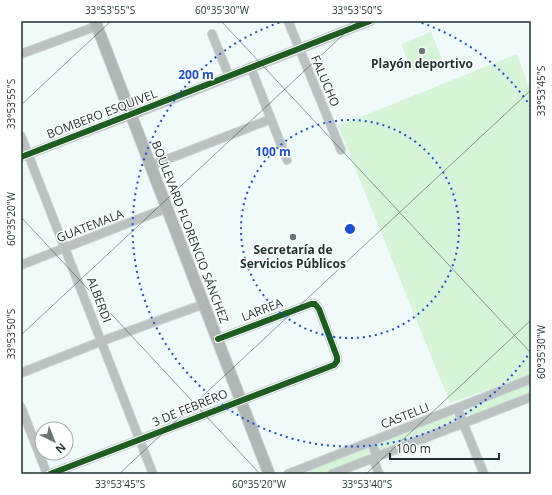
<svg xmlns="http://www.w3.org/2000/svg" width="552" height="495" font-family="'Open Sans',sans-serif">
<style>
.green{fill:#d6f4d8}
.lines{fill:none;stroke-linecap:round;stroke-linejoin:round}
.minor-casing{stroke:#cbd5d6;stroke-width:10}
.tertiary-casing{stroke:#cbd5d6;stroke-width:11}
.secondary-casing{stroke:#cbd5d6;stroke-width:13}
.minor{stroke:#bbc1c0;stroke-width:8}
.tertiary{stroke:#bbc1c0;stroke-width:9}
.secondary{stroke:#afb6b4;stroke-width:11}
.cycleway-casing{stroke:#fff;stroke-width:8}
.cycleway{stroke:#1b5e20;stroke-width:6}
.ticks{fill:none;stroke:#1e3031;stroke-width:1;stroke-opacity:0.45}
.ring{fill:none;stroke:#1d4ed8;stroke-width:2;stroke-dasharray:2 4}
.poi-dot{fill:#687778;stroke:#fff;stroke-width:1.5}
.labels{text-anchor:middle;stroke-width:3;stroke-linejoin:round;paint-order:stroke}
.poi-label{font-size:12px;font-weight:bold;fill:#1e3031;stroke:#fff}
.street-label{font-size:12px;fill:#1e3031;stroke:#fff}
.centre{fill:#1d4ed8;stroke:#fff;stroke-width:2}
.ring-label{font-size:12px;text-anchor:middle;font-weight:bold;fill:#1d4ed8;stroke:#fff;stroke-width:3;stroke-linejoin:round;paint-order:stroke}
.neatline{fill:none;stroke:#1e3031;stroke-width:1.5}
.ticks-label{font-size:10px;text-anchor:middle;fill:#1e3031}
</style>
<rect width="100%" height="100%" fill="#f0fafb"/>
<!-- green -->
<path class="green" d="M431,32L442,59L412,71L401,44Z
M517,54L531,92V375L450,403L338,126Z
M531,383V393L471,416L466,414L465,410L467,408Z
M450,415C453,415 455,416 456,420L453,424L378,452L375,444Z
M370,445L373,454L322,474L310,473V469Z"/>
<g class="lines">
<!-- minor casing -->
<g class="minor-casing">
<path id="minor" d="M288,21L341,150
M212,34L229,76
M21,54L97,26
M251,68L287,160
M21,136L153,474
M21,157L131,115
M150,166L271,119
M21,265L167,208
M21,373L102,341L204,304
M21,407L47,474
M457,408L484,474
M371,442L377,456
M373,458L379,474
M50,474L334,365L337,361V357L319,309L315,304H311L218,339
M288,474L531,379
M332,474L531,397"/>
</g>
<!-- tertiary casing -->
<g class="tertiary-casing">
<path id="tertiary" d="M131,115L370,21"/>
</g>
<!-- secondary casing -->
<g class="secondary-casing">
<path id="secondary" d="M95,21L269,474"/>
</g>
<!-- minor -->
<use href="#minor" class="minor"/>
<!-- tertiary -->
<use href="#tertiary" class="tertiary"/>
<!-- secondary -->
<use href="#secondary" class="secondary"/>
<!-- cycleway casing -->
<g class="cycleway-casing">
<path id="cycleway" d="M21,157L370,21
M50,474L334,365L337,361V357L319,309L315,304H311L218,339"/>
</g>
<!-- cycleway -->
<use href="#cycleway" class="cycleway"/>
</g>
<!-- ticks -->
<path class="ticks" d="M221,21L531,353M21,105L111,21M21,217L260,474M21,335L358,21M119,474L531,90M366,474L531,320"/>
<!-- distance rings -->
<g class="ring">
<circle cx="350" cy="229" r="109"/>
<path d="M531 351A218 218 0 1 1 284 21M416 21A218 218 0 0 1 531 107"/>
</g>
<!-- markers -->
<g class="poi-dot">
<circle cx="422" cy="51" r="4"/>
<circle cx="293" cy="237" r="4"/>
</g>
<g class="labels">
<!-- poi labels -->
<g class="poi-label">
<text x="422" y="68">Playón deportivo</text>
<text x="293" y="254">Secretaría de<tspan x="293" dy="14">Servicios Públicos</tspan></text>
</g>
<!-- street labels -->
<g class="street-label">
<text transform="translate(325 81) rotate(67)" y="4">FALUCHO</text>
<text transform="translate(102 114) rotate(-21)" y="4">BOMBERO ESQUIVEL</text>
<text transform="translate(90 226) rotate(-21)" y="4">GUATEMALA</text>
<text transform="translate(190 232) rotate(69)" y="4">BOULEVARD FLORENCIO SÁNCHEZ</text>
<text transform="translate(99 300) rotate(69)" y="4">ALBERDI</text>
<text transform="translate(262 310) rotate(-21)" y="4">LARREA</text>
<text transform="translate(190 408) rotate(-22)" y="4">3 DE FEBRERO</text>
<text transform="translate(405 416) rotate(-21)" y="4">CASTELLI</text>
</g>
</g>
<circle cx="350" cy="229" r="6" class="centre"/>
<g class="ring-label">
<text x="196" y="79">200 m</text>
<text x="273" y="156">100 m</text>
</g>
<!-- border -->
<rect width="552" height="495" fill="none" stroke="#ffffff" stroke-width="44"/>
<!-- north arrow -->
<g transform="translate(54 441) rotate(137)"><circle r="19" fill="#ffffff" stroke="#a5acad"/>
<path d="M0-3L7 15L0 10L-7 15Z" fill="#687778"/>
<text y="-6" font-size="11" font-weight="bold" text-anchor="middle" fill="#1e3031">N</text>
</g>
<!-- scale -->
<path d="M390 453v6h109v-6" fill="none" stroke="#1e3031" stroke-width="2"/>
<text x="396" y="453" font-size="12" fill="#1e3031" stroke="#ffffff" stroke-width="3" paint-order="stroke">100 m</text>
<rect x="22" y="22" width="508" height="451" class="neatline"/>
<g class="ticks-label">
<text x="110" y="14">33°53'55"S</text>
<text x="222" y="14">60°35'30"W</text>
<text x="357" y="14">33°53'50"S</text>
<text transform="translate(541 91) rotate(-90)" y="4">33°53'45"S</text>
<text transform="translate(11 104) rotate(-90)" y="4">33°53'55"S</text>
<text transform="translate(11 219) rotate(-90)" y="4">60°35'20"W</text>
<text transform="translate(11 334) rotate(-90)" y="4">33°53'50"S</text>
<text transform="translate(541 352) rotate(-90)" y="4">60°35'30"W</text>
<text x="120" y="488">33°53'45"S</text>
<text x="259" y="488">60°35'20"W</text>
<text x="367" y="488">33°53'40"S</text>
</g>
</svg>
